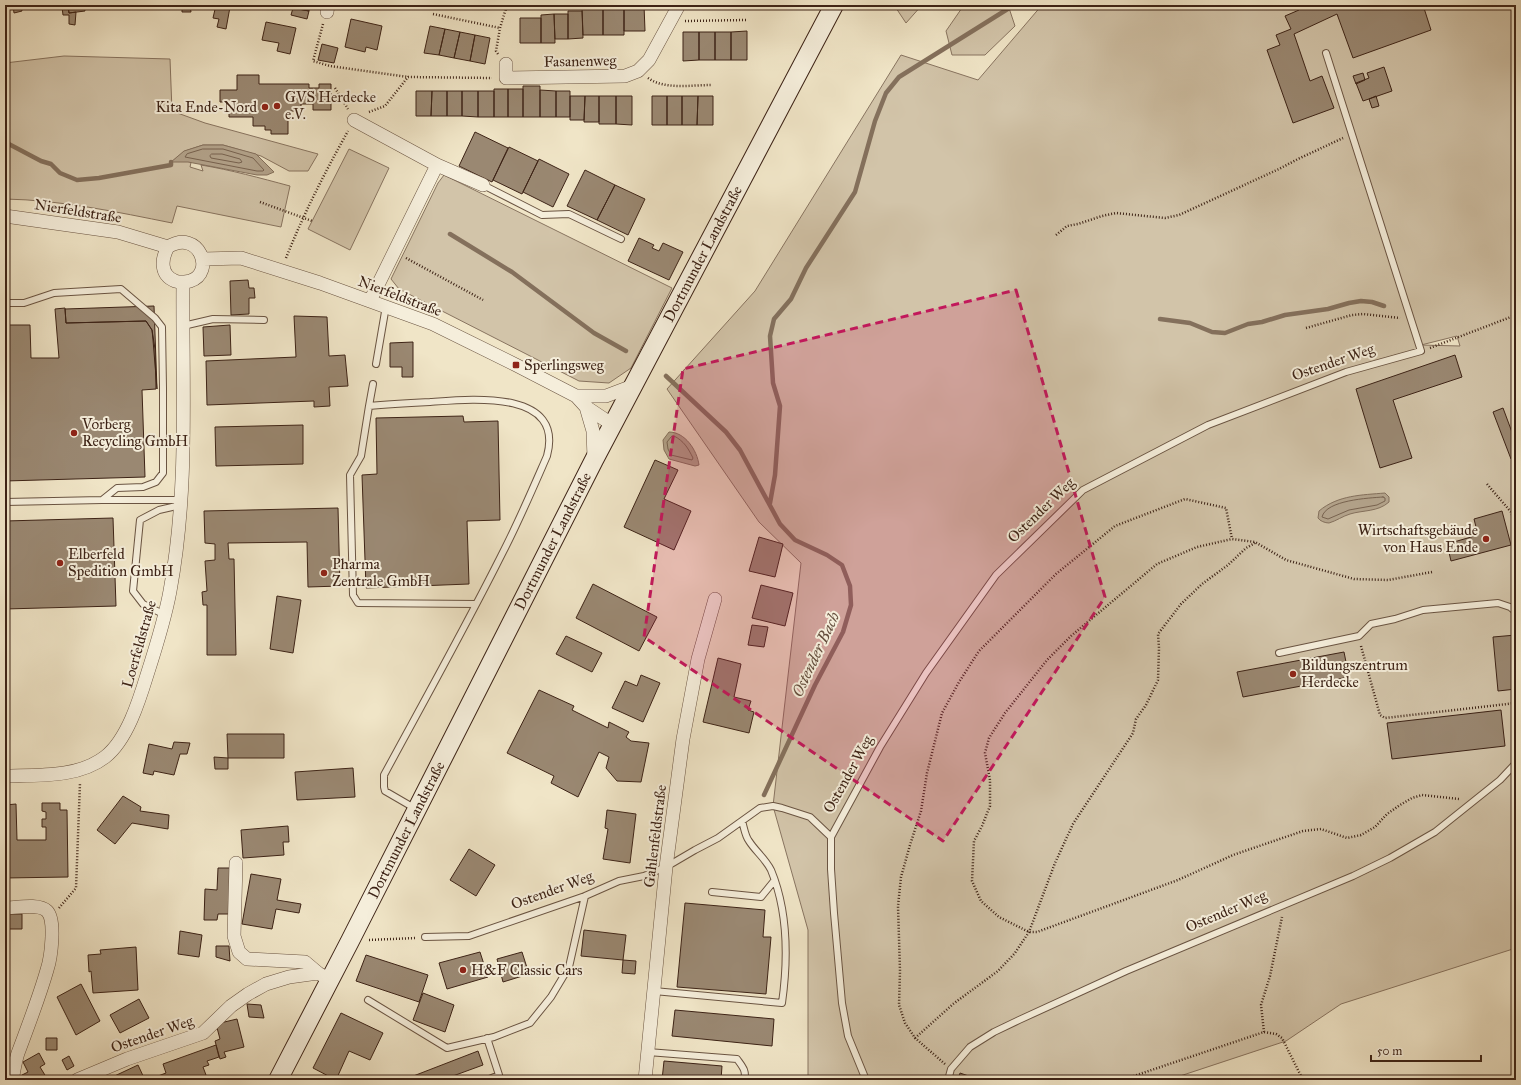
<svg xmlns="http://www.w3.org/2000/svg" width="1521" height="1085" font-family="'IM FELL Great Primer',serif">
<style>
.green{fill:#d2c4a9;stroke:#887460;fill-rule:evenodd}
.water{fill:#b3a38b;stroke:#84705c}
.lines{fill:none;stroke-linecap:round;stroke-linejoin:round}
.shore{stroke:#786350;stroke-width:1}
.stream{stroke:#84705c;stroke-width:4.5}
.building{fill:#9a8872;stroke:#3d2316}
.service-casing{stroke:#6a5442;stroke-width:8}
.minor-casing{stroke:#6a5442;stroke-width:14}
.secondary-casing{stroke:#3d2316;stroke-width:20}
.path{stroke:#3d2316;stroke-width:2.5;stroke-dasharray:1 2;stroke-linecap:butt}
.service{stroke:#f5eedb;stroke-width:6}
.minor{stroke:#f5eedb;stroke-width:13}
.secondary{stroke:#f5eedb;stroke-width:18}
.marked{fill:#c2185b;fill-opacity:0.2;stroke:#c2185b;stroke-width:3;stroke-dasharray:8 5;stroke-linejoin:round}
.poi-dot{fill:#8f2418;stroke:#f5eedb;stroke-width:1.5}
.labels{text-anchor:middle;stroke-width:4;stroke-linejoin:round;paint-order:stroke}
.street-label{font-size:15px;fill:#3d2316;stroke:#f5eedb}
.poi-label{font-size:15px;fill:#3d2316;stroke:#f5eedb;text-anchor:start}
.water-label{font-size:16px;font-style:italic;fill:#66503f;stroke:#f5eedb}
</style>
<rect width="100%" height="100%" fill="#f0e5c7"/>
<filter id="stains"><feTurbulence type="fractalNoise" baseFrequency=".005" numOctaves="4"/><feColorMatrix values="0 0 0 0 .2 0 0 0 0 .09 0 0 0 0 .02 0 0 0 .5 -.17"/></filter>
<radialGradient id="worn" r=".72"><stop offset=".6" stop-color="#630" stop-opacity="0"/><stop offset="1" stop-color="#630" stop-opacity=".3"/></radialGradient>
<!-- green -->
<path class="green" d="M894,5H922L906,23Z
M964,5H1008L1015,26L985,55H952L946,31Z
M1042,5H1516V948L1341,1004L1286,1041L1168,1080H808V930L773,806L801,563L759,522L667,389L755,291L901,55L978,80ZM1457,336L1460,346L1421,345Z
M64,56L170,59L172,111L205,123L318,154L308,171H289L261,156L223,145H203L185,151L173,161L192,158L190,167L203,171L201,165C231,170 260,178 290,186L281,227L177,206L172,223C117,212 61,200 5,199V63Z
M349,149L389,168L350,250L308,229Z
M444,175L672,288L631,368L609,383L579,381L399,289L391,279L438,183Z"/>
<!-- water -->
<path class="water" d="M203,145H223L256,154L274,172L267,175H257L188,162H171L184,151Z
M669,432C685,432 697,450 699,465L695,466L669,459L664,450L663,440Z
M1385,493L1389,497V502C1378,512 1363,510 1350,514C1343,516 1336,521 1329,523C1325,523 1320,521 1318,518L1319,511C1338,495 1362,495 1385,493Z"/>
<g class="lines">
<!-- shore -->
<path class="shore" d="M203,149H223L253,158L264,170L263,171H257L185,157L187,154Z
M212,154H222L240,159L242,162L239,163L211,158L210,156Z
M674,436C684,441 688,448 693,458L692,460L671,455L668,449L667,442L671,437Z
M1383,497L1385,498V501L1377,505L1349,510L1328,519L1322,517C1326,500 1369,498 1383,497Z"/>
<!-- stream -->
<path class="stream" d="M5,142L41,161L51,164L60,173L77,180L99,178L171,165V162
M450,234L512,272L594,333L626,351
M1160,319L1190,323L1212,332L1225,333L1248,324L1262,322L1285,315L1328,309L1349,303L1361,301L1372,302L1384,306
M666,376L726,432L740,450L780,524L795,540L827,555L842,565L850,586L851,605L843,632L815,685L764,795
M770,503L775,475L780,406L773,383L770,336L774,319L791,299L806,268L855,192L875,121L886,93L899,77L1014,5"/>
</g>
<!-- building -->
<path class="building" d="M13,5H21L22,11L14,13Z
M68,5H84L85,11L69,13Z
M159,5H176V7L159,8Z
M182,5H190L191,12H182Z
M216,5L230,7L226,29L217,27L219,19L213,18Z
M294,5H310L309,11L293,8Z
M637,5H644L645,31H624V7H637Z
M1301,5H1359L1360,7L1366,5H1423L1431,30L1353,58L1337,14L1294,34L1310,81L1322,76L1334,108L1293,123L1267,50L1280,45L1276,35L1291,29L1285,16L1299,10L1298,6Z
M62,7H68L69,13L76,12L75,25L69,24V15H63Z
M582,7H603V35H583Z
M603,7H624V35H603Z
M293,8L309,11L307,19L291,15Z
M568,11H582L583,38L568,39Z
M554,14L555,43H541V15Z
M554,14H568V39H555Z
M520,18H541V43H520Z
M351,19L382,26L377,50L366,47L365,52L345,47Z
M266,22L296,28L290,54L277,51L279,43L262,40Z
M430,26L445,29L439,55L424,53Z
M445,29L460,32L454,58L439,55Z
M747,31V60H731V32Z
M460,32L475,35L470,61L454,58Z
M683,32H699V60L683,61Z
M699,32H715V60H699Z
M715,32H731V60H715Z
M475,35L490,38L485,64L470,61Z
M322,44L338,48L334,63L318,60Z
M1384,67L1392,91L1363,101L1356,83L1369,78L1367,73Z
M1363,73L1365,80L1356,84L1353,76Z
M237,75H259V84H309V88H319V84H331V110H313V104H301V111H288V134H271V130H265V126H253V117H229V102H220V90H237Z
M523,86H540V117H523Z
M494,89H508V117H494Z
M508,89H523V117H508Z
M540,90L556,91V117H540Z
M416,91H432L431,116H416Z
M432,91H447V116H431Z
M447,91H462V116H447Z
M462,91H478V117L462,116Z
M478,91H494V117H478Z
M556,91H570V117H556Z
M570,96H585L584,120H570Z
M585,96H599V122H584Z
M599,96H616V124H599Z
M616,96H632V125L616,124Z
M652,96H667V125H652Z
M667,96H682V125H667Z
M682,96H698L697,125H682Z
M698,96H713V125H697Z
M1376,96L1379,106L1372,108L1369,99Z
M475,132L508,148L492,182L459,166Z
M509,147L538,161L522,194L493,180Z
M539,159L569,174L553,207L523,192Z
M585,170L615,185L597,220L567,206Z
M615,185L645,199L628,235L597,220Z
M639,238L654,245L652,248L659,251L663,243L683,252L669,280L628,261Z
M248,280L249,288H254L255,298H249V314L231,315L230,281Z
M154,306L157,389L153,340L152,330L146,321L66,323L65,309Z
M65,308L66,323L146,321L152,330L155,349L156,389L142,390L145,477L5,481V325H30L31,358H59L55,309Z
M294,316L327,317L329,356L345,355L348,386L329,387L330,406L314,407V401L207,405L206,361L296,357Z
M230,325L231,355L204,356L203,327Z
M413,342V377H402V367H390V343Z
M1455,355L1462,377L1393,400L1412,458L1380,468L1356,389Z
M1503,408L1516,443V457L1511,459L1493,412Z
M463,416L464,422L498,421L500,520L467,521L469,584L366,588L362,475L377,474L376,418Z
M303,425V464L216,466L215,427Z
M655,460L678,470L664,499L691,511L674,550L624,527Z
M338,508L340,586L308,587L307,542L228,543L229,559H234L236,655H207V605H203L202,592L207,591L205,561L215,560V544L205,543L204,511Z
M1502,511L1511,545L1451,561L1447,544L1478,535L1474,519Z
M113,518L116,606L5,609V521Z
M759,537L783,544L775,577L749,571Z
M593,584L657,617L639,651L576,618Z
M761,585L793,593L785,626L752,618Z
M277,596L301,600L293,653L270,649Z
M752,625L768,627L764,647L748,645Z
M1516,635V689L1498,691L1493,637Z
M566,636L602,653L592,672L556,654Z
M1344,652L1349,677L1243,697L1237,672Z
M718,658L741,664L734,697L751,701L748,710L754,712L749,733L703,722Z
M641,675L660,683L643,722L612,708L625,681L637,686Z
M539,690L574,706L572,710L608,728L609,722L629,732L626,737L631,741L649,743L641,782L617,781L606,768L609,757L599,752L578,797L551,783L554,776L507,753Z
M1501,710L1505,746L1392,759L1387,723Z
M227,734H284V758H228Z
M174,742L190,743L187,754H180L174,775L154,771L153,775L143,773L149,744L172,749Z
M214,757L228,758V769H215Z
M353,768L355,797L297,800L295,772Z
M123,796L141,807L140,811L169,815L168,829L132,823L115,844L97,830Z
M42,803H60V810H67L68,877L5,878V805L16,804L17,840H46V827H42V819H46V812L42,811Z
M607,810L636,814L630,863L603,859L608,829L605,828Z
M288,826L289,842H283L284,855L243,858L241,830Z
M469,849L495,865L476,896L450,880Z
M218,868H231L229,914H218L217,920H204L205,889L217,890Z
M251,874L281,879L277,900L301,904L299,913L276,909L272,929L242,924Z
M685,903L765,910L763,937H771L766,994L677,987Z
M5,914H22V929H5Z
M584,930L626,935L623,960L581,956Z
M180,931L202,935L199,957L178,954Z
M216,946H229L230,961L216,957Z
M136,947L138,990L93,993L91,971L89,972L88,955L101,954L100,950Z
M480,952L488,977L447,989L439,963Z
M522,952L529,974L503,982L497,959Z
M366,955L428,975L419,1002L356,981Z
M623,960L636,961L635,974L622,973Z
M81,984L100,1021L76,1035L57,997Z
M423,993L454,1005L445,1032L413,1020Z
M139,999L149,1018L120,1033L110,1015Z
M247,1004L261,1005L264,1018L249,1017Z
M675,1010L774,1019L772,1046L672,1036Z
M341,1013L383,1033L370,1060L349,1051L336,1080L313,1068Z
M237,1019L244,1047L224,1052L226,1057L220,1059L215,1041L220,1039L216,1024Z
M46,1038H57V1050H46Z
M216,1045L219,1057L207,1061L209,1065L203,1067L206,1075L192,1080H159L158,1076L166,1073L163,1064Z
M478,1051L483,1065L442,1080H403Z
M39,1053L45,1064L40,1067L48,1080H24L22,1075L28,1072L23,1062Z
M69,1056L74,1066L67,1070L62,1060Z
M664,1061L722,1066L721,1080H662Z
M138,1065L145,1080H106Z
M960,1073L980,1080H958Z"/>
<g class="lines">
<!-- service casing -->
<g class="service-casing">
<path id="service" d="M483,185L542,215L569,214L621,239
M5,303H24L54,293L121,289L155,318L162,327L163,388V473L156,482L143,487L117,488L102,500L5,502
M183,326L213,319L264,320
M376,364L386,306
M369,406L373,384
M102,500H182
M165,615L143,604L133,591L140,520L159,510L181,505
M1279,653L1359,636L1371,624L1395,619L1423,610L1498,603L1510,607L1516,612
M416,809L385,791L384,787V775C424,701 465,628 503,552C519,521 533,488 547,456C565,389 470,399 430,402C410,403 390,404 369,406L361,456L350,475L353,595L358,603L476,604
M712,892L761,897L774,881
M425,937L469,936L585,896L619,881L644,876L666,867L695,850L718,838L760,808L773,806L782,808L810,817L831,837
M654,991L782,1003C788,960 788,911 771,870C765,858 756,852 749,841C745,836 744,827 742,821
M368,1000L447,1048L494,1037L530,1023L551,997L569,967L585,896
M648,1052L737,1059C742,1066 747,1071 744,1080
M487,1080L499,1075L487,1038
M866,1080L848,1036L842,1003L834,913L831,869V837L880,747L926,673L996,575L1083,490L1208,425L1346,372L1421,351L1326,53
M948,1080L951,1069L970,1047L994,1032L1019,1020L1126,971L1353,876L1390,858L1435,832L1500,780L1516,763"/>
</g>
<!-- minor casing -->
<g class="minor-casing">
<path id="minor" d="M327,12L328,5
M506,64V78L625,76L638,71L649,60L679,5
M354,120L437,165
M5,216L118,232L168,247C199,228 216,273 190,281C184,282 180,283 175,281C160,275 161,259 168,247
M203,259L241,258L320,283L433,324L516,365L576,396L586,407L613,425
M370,301L437,165L483,185
M576,396H606L635,385
M586,407L593,431L594,458
M5,776C37,775 78,778 105,757C127,740 139,701 147,675C156,647 165,619 170,591C189,489 182,386 183,283
M236,863L234,936L239,952L247,959L305,962L318,973
M5,908C15,908 39,903 47,911C56,920 51,958 47,970C39,998 28,1026 18,1053C15,1062 14,1071 12,1080
M77,1080L127,1059L203,1033L231,1006L248,994L266,984L289,977L318,973L330,980
M645,1080L666,867L683,739L698,659L715,599"/>
</g>
<!-- secondary casing -->
<g class="secondary-casing">
<g id="secondary">
<path id="s1" d="M278,1080L350,941L594,460L834,5"/>
</g>
</g>
<!-- path -->
<path class="path" d="M506,9L544,5
M433,14L500,28
M685,21L746,20
M323,24L313,61L330,66L408,77
M498,54L496,51L500,28L507,5
M648,78C665,90 691,85 711,85
M335,88L348,109
M369,112L385,106L408,77L492,78
M260,202L312,221
M1056,235L1067,226L1078,224L1102,216L1116,213L1165,218L1179,215L1279,169L1298,159L1343,138
M286,258C304,213 324,174 348,131
M406,258L483,300
M1306,328L1352,315L1363,314L1400,318
M1430,348L1516,315
M1487,484L1511,512L1516,527
M1432,572L1388,580L1354,579L1286,560L1255,542L1232,539L1197,547L1157,564L1071,636L1047,660L1005,713L989,738L985,753L990,780V806L982,826L974,841L972,881L981,901L999,917L1029,932H1037L1178,880L1233,855L1303,831L1321,829L1347,838L1361,835L1375,827L1387,814L1400,805L1412,798L1422,795L1459,799
M1361,646L1380,715L1385,718L1516,703
M59,908L76,888L80,783
M369,940L416,938
M1264,1032L1261,1005L1270,976L1282,917
M915,1038L953,1004L998,971L1015,953L1029,932L1055,863L1073,824L1133,733L1136,719L1146,705L1158,680L1159,648L1158,634L1181,604L1202,584L1228,565L1246,548L1255,543
M945,1064L915,1038L905,1023L899,1005L900,971L898,906L901,877L910,845L921,811L927,773L942,713L959,682L979,651L1056,574L1115,526L1185,499L1226,508L1232,539
M1122,1080L1264,1032L1276,1034L1282,1038L1303,1080"/>
<!-- service -->
<use href="#service" class="service"/>
<!-- minor -->
<use href="#minor" class="minor"/>
<!-- secondary -->
<use href="#secondary" class="secondary"/>
</g>
<!-- marked area -->
<path class="marked" d="M1016,290L1105,597L943,841L644,637L683,369Z"/>
<!-- markers -->
<g class="poi-dot">
<circle cx="277" cy="106" r="4"/>
<circle cx="265" cy="107" r="4"/>
<rect x="512" y="361" width="8" height="8" rx="2"/>
<circle cx="74" cy="433" r="4"/>
<circle cx="1486" cy="539" r="4"/>
<circle cx="60" cy="563" r="4"/>
<circle cx="324" cy="573" r="4"/>
<circle cx="1293" cy="674" r="4"/>
<circle cx="463" cy="970" r="4"/>
</g>
<g class="labels">
<!-- street labels -->
<g class="street-label">
<text transform="translate(580 61) rotate(-1)" y="5">Fasanenweg</text>
<text transform="translate(78 211) rotate(9)" y="5">Nierfeldstraße</text>
<text dy="5" stroke="none"><textPath href="#s1" startOffset="929">Dortmunder Landstraße</textPath></text>
<text transform="translate(400 296) rotate(21)" y="5">Nierfeldstraße</text>
<text transform="translate(1333 362) rotate(-19)" y="5">Ostender Weg</text>
<text transform="translate(1041 510) rotate(-44)" y="5">Ostender Weg</text>
<text dy="5" stroke="none"><textPath href="#s1" startOffset="605">Dortmunder Landstraße</textPath></text>
<text transform="translate(139 644) rotate(-74)" y="5">Loerfeldstraße</text>
<text transform="translate(848 774) rotate(-61)" y="5">Ostender Weg</text>
<text dy="5" stroke="none"><textPath href="#s1" startOffset="281">Dortmunder Landstraße</textPath></text>
<text transform="translate(655 836) rotate(-83)" y="5">Gahlenfeldstraße</text>
<text transform="translate(552 890) rotate(-20)" y="5">Ostender Weg</text>
<text transform="translate(1226 911) rotate(-23)" y="5">Ostender Weg</text>
<text transform="translate(152 1034) rotate(-19)" y="5">Ostender Weg</text>
</g>
<!-- poi labels -->
<g class="poi-label">
<text x="285" y="102">GVS Herdecke<tspan x="285" dy="17">e.V.</tspan></text>
<text x="257" y="112" text-anchor="end">Kita Ende-Nord</text>
<text x="524" y="370">Sperlingsweg</text>
<text x="82" y="429">Vorberg<tspan x="82" dy="17">Recycling GmbH</tspan></text>
<text x="1478" y="535" text-anchor="end">Wirtschaftsgebäude<tspan x="1478" dy="17">von Haus Ende</tspan></text>
<text x="68" y="559">Elberfeld<tspan x="68" dy="17">Spedition GmbH</tspan></text>
<text x="332" y="569">Pharma<tspan x="332" dy="17">Zentrale GmbH</tspan></text>
<text x="1301" y="670">Bildungszentrum<tspan x="1301" dy="17">Herdecke</tspan></text>
<text x="471" y="975">H&amp;F Classic Cars</text>
</g>
<!-- water labels -->
<g class="water-label">
<text transform="translate(815 654) rotate(-65)" y="6">Ostender Bach</text>
</g>
</g>
<!-- margin -->
<rect width="1521" height="1085" fill="none" stroke="#f0e5c7" stroke-width="20"/>
<rect x="6" y="6" width="1509" height="1073" fill="none" stroke="#3d2316" stroke-width="2"/>
<rect x="10" y="10" width="1501" height="1065" fill="none" stroke="#3d2316"/>
<!-- scale -->
<path d="M1371 1055v6h110v-6" fill="none" stroke="#3d2316" stroke-width="2"/>
<text x="1377" y="1055" font-size="12" fill="#3d2316" stroke="#f5eedb" stroke-width="3" paint-order="stroke">50 m</text>
<rect width="100%" height="100%" filter="url(#stains)"/>
<rect width="100%" height="100%" fill="url(#worn)"/>
</svg>
